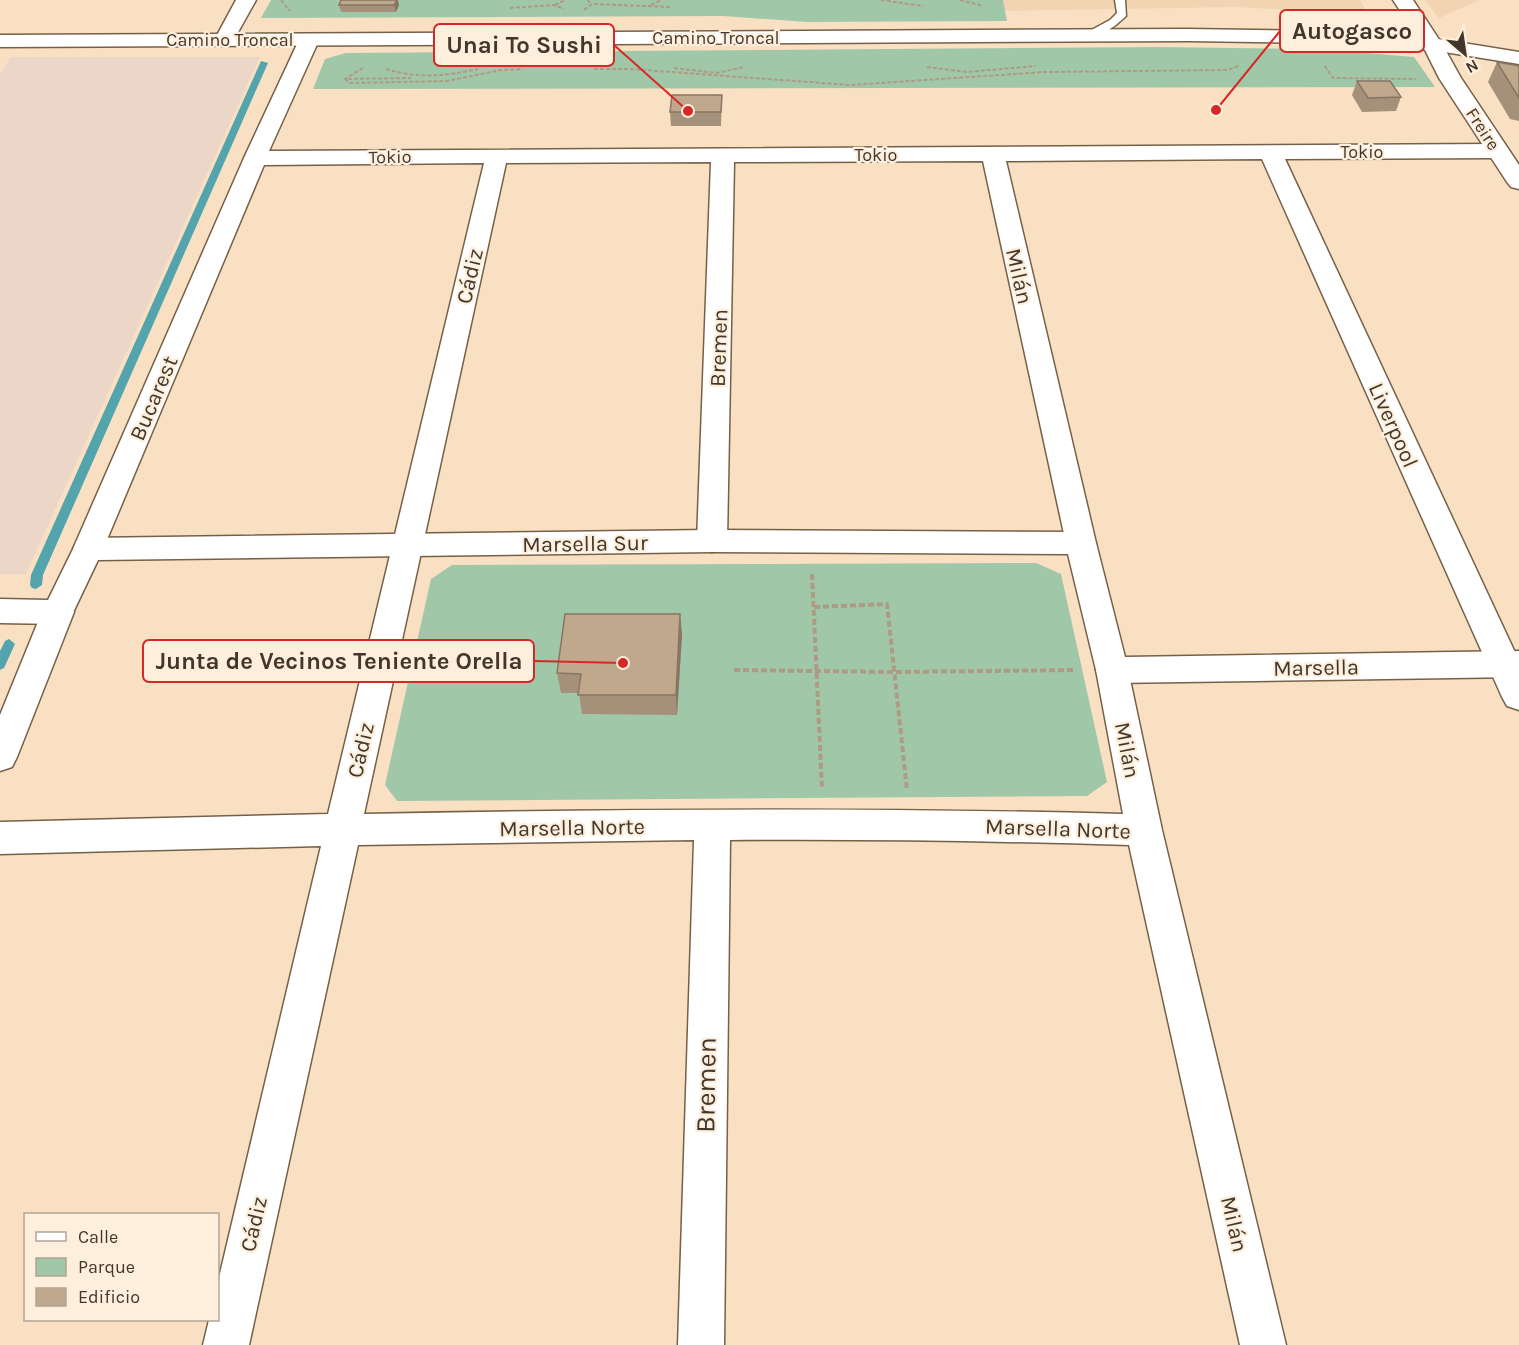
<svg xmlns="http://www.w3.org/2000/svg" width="1519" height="1345" font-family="Karla,sans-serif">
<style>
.built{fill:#f2d4b2}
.industrial{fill:#ebd6c8}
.green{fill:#a1c7a9}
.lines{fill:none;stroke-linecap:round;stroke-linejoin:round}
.stream{fill:#54a4ad;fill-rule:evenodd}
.lane-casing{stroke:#766047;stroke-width:3}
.street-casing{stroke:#766047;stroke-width:3}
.secondary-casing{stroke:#766047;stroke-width:3}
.primary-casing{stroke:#766047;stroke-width:3}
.path-far1{stroke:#ae9b86;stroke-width:2;stroke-dasharray:4 2;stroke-linecap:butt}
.path{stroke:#ae9b86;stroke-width:4;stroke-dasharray:6 3;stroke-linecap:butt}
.lane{fill:#fff;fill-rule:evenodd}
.street{fill:#fff;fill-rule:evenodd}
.secondary{fill:#fff;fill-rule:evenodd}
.primary{fill:#fff;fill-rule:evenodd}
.wall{fill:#a59079}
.shaded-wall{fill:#867663}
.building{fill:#c0a88d;stroke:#867663;stroke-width:1.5}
.labels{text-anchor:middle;stroke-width:4.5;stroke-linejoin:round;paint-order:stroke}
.far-street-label{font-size:18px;fill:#41372c;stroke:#feefdd}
.street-label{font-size:22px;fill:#41372c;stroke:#feefdd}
.near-street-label{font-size:27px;fill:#41372c;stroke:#feefdd}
.leader{fill:none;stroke:#d62828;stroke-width:2}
.callout-dot{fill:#d62828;stroke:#feefdd;stroke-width:2}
.callout{fill:#feefdd;stroke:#d62828;stroke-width:2}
.callout-label{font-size:24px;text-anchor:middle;font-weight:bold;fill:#41372c}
</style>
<rect width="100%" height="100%" fill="#f9e0c3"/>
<!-- built -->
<path class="built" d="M1003,0H1360L1368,14L1235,7L1005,11Z
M1425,0H1480L1439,18Z"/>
<!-- industrial -->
<path class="industrial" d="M11,57H260L26,574H0V74Z"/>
<!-- green -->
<path class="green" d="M271,0H1003L1007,21L807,22L723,16L261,18Z
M1160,47L1318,49L1414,57L1435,87L313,89L325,59L346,53Z
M1036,563L1061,574L1107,782L1087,796L397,801L385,785L431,579L452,565Z"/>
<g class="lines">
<!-- stream -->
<path class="stream" d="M261,61L268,63L43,575L42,585L36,589L32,588L30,585L31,575Z
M9,639L15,644L4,668L0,670V651L5,641Z"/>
<!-- lane casing -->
<g class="lane-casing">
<path id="lane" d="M1115,0H1125L1126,16C1117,25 1099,39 1086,37V33L1110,20L1117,13Z"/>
</g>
<!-- street casing -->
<g class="street-casing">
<path id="street" d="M309,34L316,36L319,40L269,151L1497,144L1505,146L1508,151L1505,156L1497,158L1285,159L1519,661V710L1507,706L1502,697L1262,159L1006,161L1096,543L1092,551L1081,554L1070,551L1066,543L983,161L734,162L727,541L723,549L712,552L701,549L697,541L711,162L506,163L364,814C617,809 870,807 1123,814L1096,670L1100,661L1112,657L1124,661L1128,670L1162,830L1286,1345H1240L1129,845C996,841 863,839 730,840L724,1345H678L694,840L358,845L249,1345H203L209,1320H218V1282L321,846L0,854V822L328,814L484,163L264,165L103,549L99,557L88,560L77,557L73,549L244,158L299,40L302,36Z
M58,600L69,603L74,612L17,757L12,767L0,771V715L42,612L47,603Z"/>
</g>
<!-- secondary casing -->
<g class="secondary-casing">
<path id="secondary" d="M236,0H256L232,43H218L215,39Z
M1393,0H1413L1442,44L1461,78L1519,165V189L1511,187L1507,182L1439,78L1422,44Z
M712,530L1081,532L1092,535L1096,543L1125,657L1519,651V677L1112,683L1100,679L1096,670L1068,554L712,552L98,560L69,621L58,624L0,623V599L48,600L77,541L88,538Z"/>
</g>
<!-- primary casing -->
<g class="primary-casing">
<path id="primary" d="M1188,29L1328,31L1432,38L1519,52V64L1432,50L1328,43L1188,41L0,47V35Z"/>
</g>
<!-- path-far1 -->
<path class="path-far1" d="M281,0L290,11
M587,0L592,4
M881,0L923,6
M960,0L983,6
M555,5L565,0
M651,5L661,0
M510,8L554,5L564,9
M584,10L592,4L670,7
M1325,66L1333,78L1416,79
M927,67L966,72L1036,66
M363,68L345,79L411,78
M674,68L717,73L744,67
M386,69C419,79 445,76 478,69
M594,69H630L850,85L1045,72L1228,70L1238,66
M345,79L349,83L447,81L501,70L523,69"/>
<!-- path -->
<path class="path" d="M812,574L822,788
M814,607L887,604L907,790
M734,670L896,672L1076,670"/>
<!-- lane -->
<use href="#lane" class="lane"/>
<!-- street -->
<use href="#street" class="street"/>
<!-- secondary -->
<use href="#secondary" class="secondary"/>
<!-- primary -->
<use href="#primary" class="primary"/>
</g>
<!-- wall -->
<path class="wall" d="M339,5H399L396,12H341Z
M1497,62L1519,66V121L1510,119L1488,82Z
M1357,81L1401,97L1396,111L1362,112L1352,95Z
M722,95L721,126H671L670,112Z
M682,634L677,715L582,714L579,693H561L557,673Z"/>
<!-- shaded-wall -->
<path class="shaded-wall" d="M397,0H398L399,5L396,12L394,5Z
M680,614L682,634L677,715L676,695Z"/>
<!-- building -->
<path class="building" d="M341,0H397L394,5H339Z
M1497,62L1519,66V98Z
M1357,81H1390L1401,97L1368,98Z
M672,95H722L721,112H670Z
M565,614H680L676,695H578L581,674L557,673Z"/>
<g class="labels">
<!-- far-street labels -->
<g class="far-street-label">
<text x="716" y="44">Camino Troncal</text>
<text x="230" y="46">Camino Troncal</text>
<text transform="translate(1483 129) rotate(57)" y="6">Freire</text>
<text x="1362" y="158">Tokio</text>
<text x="876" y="161">Tokio</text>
<text transform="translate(390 157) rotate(-1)" y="6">Tokio</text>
</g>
<!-- street labels -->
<g class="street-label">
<text transform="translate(469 276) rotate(-77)" y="8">Cádiz</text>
<text transform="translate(1020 276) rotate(77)" y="8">Milán</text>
<text transform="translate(718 348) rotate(-88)" y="8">Bremen</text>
<text transform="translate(153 398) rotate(-67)" y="8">Bucarest</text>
<text transform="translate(1394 425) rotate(66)" y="8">Liverpool</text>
<text transform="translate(585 543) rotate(-1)" y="8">Marsella Sur</text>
<text transform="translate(1316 667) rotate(-1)" y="8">Marsella</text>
<text transform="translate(360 750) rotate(-77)" y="8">Cádiz</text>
<text transform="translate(1128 750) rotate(79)" y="8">Milán</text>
<text transform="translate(572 827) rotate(-1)" y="8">Marsella Norte</text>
<text transform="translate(1058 828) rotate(2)" y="8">Marsella Norte</text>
<text transform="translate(253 1224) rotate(-77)" y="8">Cádiz</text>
<text transform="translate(1235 1224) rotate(77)" y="8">Milán</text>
</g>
<!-- near-street labels -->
<g class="near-street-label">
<text transform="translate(706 1085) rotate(-89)" y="9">Bremen</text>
</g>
</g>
<!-- callouts -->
<path class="leader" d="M1216 110L1280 31M688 111L614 45M623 663L534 661"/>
<g class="callout-dot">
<circle cx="1216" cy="110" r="6"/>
<circle cx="688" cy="111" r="6"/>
<circle cx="623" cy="663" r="6"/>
</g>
<g class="callout">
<rect x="1280" y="10" width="144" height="42" rx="6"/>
<rect x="434" y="24" width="180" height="42" rx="6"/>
<rect x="143" y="640" width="391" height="42" rx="6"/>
</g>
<g class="callout-label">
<text x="1352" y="39">Autogasco</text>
<text x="524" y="53">Unai To Sushi</text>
<text x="339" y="669">Junta de Vecinos Teniente Orella</text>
</g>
<!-- legend -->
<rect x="24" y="1213" width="195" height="108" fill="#feefdd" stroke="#b2a596" stroke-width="1.5"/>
<rect x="36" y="1232" width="30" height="9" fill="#ffffff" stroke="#b2a596" stroke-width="1.5"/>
<text x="78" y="1243" font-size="18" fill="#41372c">Calle</text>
<rect x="36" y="1258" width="30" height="18" fill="#a1c7a9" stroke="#b2a596" stroke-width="1.5"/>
<text x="78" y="1273" font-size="18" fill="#41372c">Parque</text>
<rect x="36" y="1288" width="30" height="18" fill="#c0a88d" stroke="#b2a596" stroke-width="1.5"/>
<text x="78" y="1303" font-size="18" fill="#41372c">Edificio</text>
<!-- north arrow -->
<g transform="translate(1465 54) rotate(151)" stroke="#feefdd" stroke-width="4.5" paint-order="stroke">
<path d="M0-4.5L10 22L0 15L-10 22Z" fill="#41372c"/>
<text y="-9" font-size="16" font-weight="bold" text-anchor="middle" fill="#41372c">N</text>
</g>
</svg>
